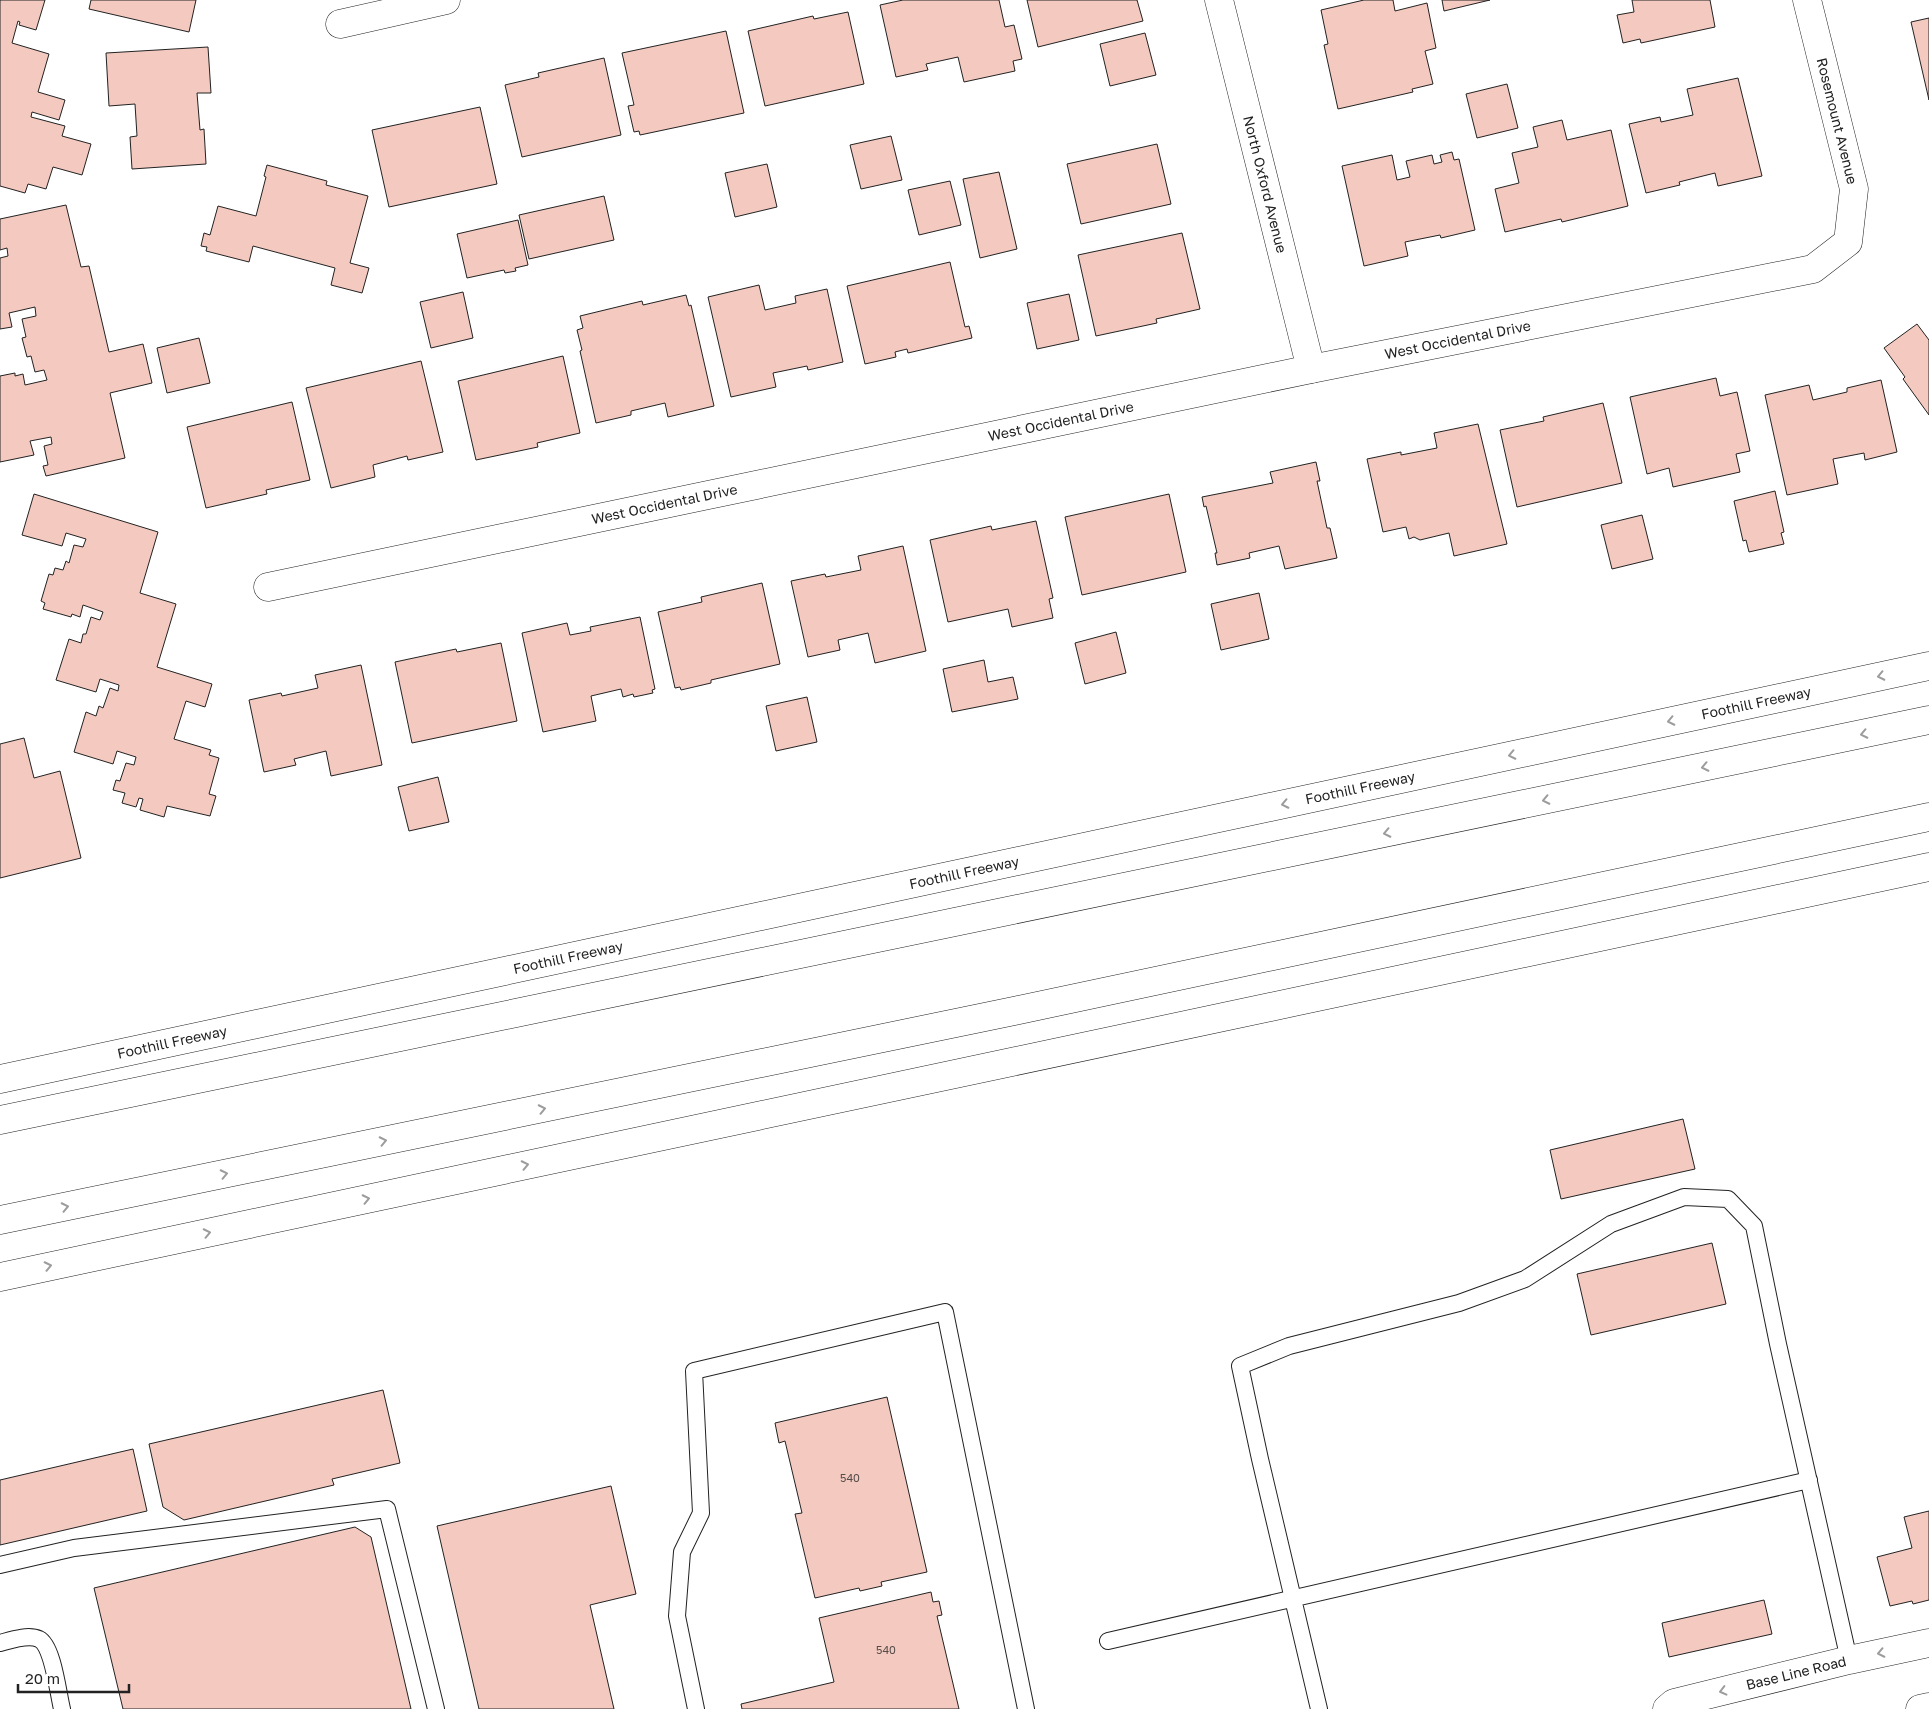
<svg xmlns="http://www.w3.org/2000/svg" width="1929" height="1709" font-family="'Golos Text',sans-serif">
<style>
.building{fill:#f3c9c0;stroke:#222}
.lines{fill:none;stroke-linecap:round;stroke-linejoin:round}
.lane-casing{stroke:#222;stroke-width:18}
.street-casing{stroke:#222;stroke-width:29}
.primary-casing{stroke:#222;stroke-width:29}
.highway-casing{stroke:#222;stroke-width:29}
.lane{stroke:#fff;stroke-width:16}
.street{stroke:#fff;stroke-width:28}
.primary{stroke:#fff;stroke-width:28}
.highway{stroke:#fff;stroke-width:28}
.oneway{stroke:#9c9c9c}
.labels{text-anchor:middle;stroke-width:4;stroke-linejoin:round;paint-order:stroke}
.number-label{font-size:11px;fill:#564c4a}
.street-label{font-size:14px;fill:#222;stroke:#fff}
</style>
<rect width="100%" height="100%" fill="#fff"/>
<!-- building -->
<path class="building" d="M0,0H45L36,30L19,25L20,22L18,21L12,43L49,54L38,92L65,100L59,120L32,112L31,117L65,126L62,136L91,144L82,175L53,167L46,189L28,184L25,193L0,186Z
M91,0H196L189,32L89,9Z
M903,0H999L1005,27L1014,25L1022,59L1013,61L1015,71L964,82L958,57L926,64L928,70L896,77L880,5Z
M1027,0H1137L1143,21L1038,47Z
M1364,0H1393L1395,11L1427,3L1436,48L1425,51L1433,84L1412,89L1413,92L1338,109L1324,45L1328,44L1321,10Z
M1442,0H1490L1444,11Z
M1632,0H1710L1715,27L1641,43L1640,39L1623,43L1617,15L1634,12Z
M848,12L864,84L765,106L748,31L813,16L814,19Z
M1929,18V100L1911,22Z
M726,31L744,113L640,135L639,131L634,132L628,106L634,105L622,53Z
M1145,33L1156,75L1110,86L1100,44Z
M208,47L211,93H197L200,130L204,129L206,164L132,169L130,137L137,136L135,104L109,106L106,53Z
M604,58L621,135L522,157L505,85L539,77L538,73Z
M1738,78L1762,176L1718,186L1715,173L1679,182L1680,185L1646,193L1629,124L1660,117L1661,122L1693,115L1687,89Z
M1507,84L1518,128L1477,138L1466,94Z
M480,107L497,184L389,207L372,130Z
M1562,120L1567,140L1611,130L1628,206L1562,222L1561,219L1505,232L1495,189L1519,183L1512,153L1538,147L1533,127Z
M891,136L902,180L861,189L850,145Z
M1157,144L1171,204L1081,224L1067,164Z
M1452,152L1454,160L1459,159L1475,230L1441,238L1440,235L1405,242L1408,256L1364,266L1342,166L1392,155L1397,180L1410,177L1406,161L1432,155L1434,164L1442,162L1440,155Z
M767,164L777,207L735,217L725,173Z
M267,165L327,181L326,185L368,196L350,263L369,268L362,293L331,285L335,268L253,246L249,262L206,251L207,247L201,246L204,233L210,235L218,206L256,216L266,177L264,176Z
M999,172L1017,249L980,258L963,179Z
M950,181L961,225L919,235L908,190Z
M604,196L614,240L529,259L519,215Z
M66,205L81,267L89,266L109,352L143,344L152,383L110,393L125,458L46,476L43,466L48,465L44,446L52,444L51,437L30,441L34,455L0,462V376L15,373V376L23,374L25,385L47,380L44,370L35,372L31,356L27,357L22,338L26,337L22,319L36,316L35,307L9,313L12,327L0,329V258L8,256L7,248L0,250V219Z
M518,220L528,265L515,268L516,271L505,273L504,270L467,278L457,234Z
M1182,233L1200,309L1156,319L1157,323L1096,336L1078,255Z
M950,262L965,327L969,326L972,338L908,353L907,349L895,352L896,357L865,364L847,286Z
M759,285L765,310L796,303L795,296L827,289L843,362L808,370L807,366L773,373L776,387L731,397L708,297Z
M463,292L473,338L431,348L420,302Z
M1069,294L1079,340L1037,349L1027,303Z
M686,295L689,306L691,305L714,406L668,417L665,403L631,411V415L596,423L580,351L582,350L577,330L583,328L580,316L642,301L643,305Z
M1917,324L1929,340V415L1903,379L1905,377L1884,348Z
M199,338L210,383L167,393L157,348Z
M563,356L580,433L537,443L538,447L476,460L458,381Z
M421,361L443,452L408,460L407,456L373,465L375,477L331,488L306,388Z
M1716,378L1720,396L1737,392L1750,451L1736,454L1740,472L1673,487L1669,468L1647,474L1630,397Z
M1881,380L1897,452L1865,460L1864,453L1833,459L1838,484L1787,495L1765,395L1809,385L1813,400L1847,392V388Z
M292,402L310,480L266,490L267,494L206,508L187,427Z
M1603,403L1622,483L1517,507L1500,430L1544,421L1543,417Z
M1478,424L1507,544L1454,556L1449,533L1420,540L1414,537L1409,539L1406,527L1383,532L1367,459L1401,452V455L1437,448L1434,433Z
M1316,462L1320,481H1317L1327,528H1330L1337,558L1285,569L1279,546L1249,553L1250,558L1217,565L1215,553H1217L1206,506L1204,507L1202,497L1273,483L1270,472Z
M1775,491L1784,532L1781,533L1784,544L1749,552L1746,540L1743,541L1734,501Z
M34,494L158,532L140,593L176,604L157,667L212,684L205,707L186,701L174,739L211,750L209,755L219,758L209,794L216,796L210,816L167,806L164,817L140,810L143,799L139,798L136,807L122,803L125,793L113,790L116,780L120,781L126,763L134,765L136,757L117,751L113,764L74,752L86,712L96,716L99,706L103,708L110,688L118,691L119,685L100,679L96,692L56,680L69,639L81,643L83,634H86L91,617L100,620L103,612L83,605L80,617L72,614L71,617L43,609L45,603L41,601L49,574L53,575L55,568L63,570L66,561L69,563L74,545L83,547L86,539L66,533L62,546L22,535Z
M1169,494L1186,572L1082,595L1065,517Z
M1642,515L1653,559L1612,569L1601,525Z
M1036,521L1053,598L1049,599L1053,618L1012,627L1008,609L948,622L930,540L991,526L992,530Z
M903,546L926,651L875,663L868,633L838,640L840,650L808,657L791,581L825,574L826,577L861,570L858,556Z
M762,583L780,664L711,680V683L681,690L680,687L675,688L658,612L702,602L701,597Z
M1259,593L1269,639L1221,650L1211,604Z
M640,617L655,689L652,690L653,693L634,697L633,694L623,697L621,689L591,696L596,721L543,732L522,633L567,623L570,635L591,631L590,627Z
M1116,632L1126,673L1085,684L1075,643Z
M501,643L517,721L412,743L395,662L456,649L457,652Z
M984,660L988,682L1013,677L1018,699L952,712L943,669Z
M361,665L382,765L331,776L326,751L294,759L296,765L264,772L249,700L281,693L282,696L318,688L315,675Z
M807,697L817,742L776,751L766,706Z
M24,738L34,778L60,771L81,858L0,878V744Z
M438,777L449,822L409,831L398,787Z
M1683,1119L1695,1169L1561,1199L1550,1150Z
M1712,1243L1726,1304L1591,1335L1577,1274Z
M383,1390L400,1463L332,1479L334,1485L184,1520L163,1507L149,1444Z
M887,1397L927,1572L881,1582L882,1586L860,1591L859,1588L815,1598L795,1514L802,1513L785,1441L779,1443L775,1423Z
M133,1449L147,1511L0,1545V1480Z
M611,1486L636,1594L590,1605L614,1709H479L437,1526Z
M1929,1511V1600L1913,1604L1912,1601L1890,1606L1877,1557L1912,1548L1904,1517Z
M355,1527L371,1537L411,1709H123L94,1588Z
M931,1592L933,1602L939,1601L942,1615L937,1616L959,1709H742L741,1704L834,1682L819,1618Z
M1764,1600L1772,1634L1669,1657L1662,1623Z"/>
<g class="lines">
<!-- lane casing -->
<g class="lane-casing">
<path id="lane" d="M0,1565L74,1548L387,1509L436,1709
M1108,1641L1809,1480
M0,1643C11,1640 28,1634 39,1639C53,1646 58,1693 62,1709
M696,1709L677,1616L682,1552L701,1513L694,1371L945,1312L1026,1709
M1319,1709L1260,1459L1240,1366L1289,1346L1459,1303L1525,1279L1611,1224L1684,1197L1728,1199L1754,1226L1778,1344L1849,1660"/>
</g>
<!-- street casing -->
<g class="street-casing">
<g id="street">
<path id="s1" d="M1219,0L1311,369"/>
<path d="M340,24L446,0"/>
<path id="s2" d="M268,587L1311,369L1813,269L1848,242L1854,189L1807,0"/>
</g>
</g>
<!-- primary casing -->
<g class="primary-casing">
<g id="primary">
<path id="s3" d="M1667,1709L1674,1703L1849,1660L1929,1643"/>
<path d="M1920,1709L1929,1707"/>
</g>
</g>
<!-- highway casing -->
<g class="highway-casing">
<g id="highway">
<path id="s4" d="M0,1079L1929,666"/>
<path d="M0,1120L1929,720"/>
<path d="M0,1220L1014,1011L1929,817"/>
<path d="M0,1277L1929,867"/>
</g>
</g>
<!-- lane -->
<use href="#lane" class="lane"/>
<!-- street -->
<use href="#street" class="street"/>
<!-- primary -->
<use href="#primary" class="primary"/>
<!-- highway -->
<use href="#highway" class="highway"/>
</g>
<!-- one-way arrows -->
<defs><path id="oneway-chevron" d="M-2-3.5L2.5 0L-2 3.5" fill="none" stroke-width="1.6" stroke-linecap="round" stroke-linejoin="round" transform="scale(1.25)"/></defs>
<g class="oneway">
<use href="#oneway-chevron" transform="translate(1881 676) rotate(168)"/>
<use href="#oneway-chevron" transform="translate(1671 721) rotate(168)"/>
<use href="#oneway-chevron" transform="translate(1864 734) rotate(168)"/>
<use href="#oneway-chevron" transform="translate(1512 755) rotate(168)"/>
<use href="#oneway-chevron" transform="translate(1705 767) rotate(168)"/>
<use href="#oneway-chevron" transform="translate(1546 800) rotate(168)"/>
<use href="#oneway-chevron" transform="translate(1285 804) rotate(168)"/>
<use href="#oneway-chevron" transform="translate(1387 833) rotate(168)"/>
<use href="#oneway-chevron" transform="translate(542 1109) rotate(-12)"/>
<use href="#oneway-chevron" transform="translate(383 1141) rotate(-12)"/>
<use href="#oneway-chevron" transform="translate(525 1165) rotate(-12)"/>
<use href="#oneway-chevron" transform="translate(224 1174) rotate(-12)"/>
<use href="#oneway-chevron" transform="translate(366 1199) rotate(-12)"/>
<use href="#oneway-chevron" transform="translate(65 1207) rotate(-12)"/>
<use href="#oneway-chevron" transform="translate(207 1233) rotate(-12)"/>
<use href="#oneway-chevron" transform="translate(48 1266) rotate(-12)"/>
<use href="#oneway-chevron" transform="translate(1881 1653) rotate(168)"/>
<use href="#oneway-chevron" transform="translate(1723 1691) rotate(166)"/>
</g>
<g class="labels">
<!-- number labels -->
<g class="number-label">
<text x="850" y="1482">540</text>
<text x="886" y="1654">540</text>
</g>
<!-- street labels -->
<g class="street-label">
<text transform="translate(1837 121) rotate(76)" y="5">Rosemount Avenue</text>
<text dy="5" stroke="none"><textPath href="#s1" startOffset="190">North Oxford Avenue</textPath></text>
<text dy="5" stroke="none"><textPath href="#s2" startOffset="1215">West Occidental Drive</textPath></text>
<text dy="5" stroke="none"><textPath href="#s2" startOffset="810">West Occidental Drive</textPath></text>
<text dy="5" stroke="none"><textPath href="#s2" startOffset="405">West Occidental Drive</textPath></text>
<text dy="5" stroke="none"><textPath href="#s4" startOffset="1796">Foothill Freeway</textPath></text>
<text dy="5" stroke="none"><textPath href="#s4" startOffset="1391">Foothill Freeway</textPath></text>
<text dy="5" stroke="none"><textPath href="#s4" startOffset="986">Foothill Freeway</textPath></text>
<text dy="5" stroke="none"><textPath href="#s4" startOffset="581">Foothill Freeway</textPath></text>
<text dy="5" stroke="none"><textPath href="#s4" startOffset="176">Foothill Freeway</textPath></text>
<text dy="5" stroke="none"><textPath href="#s3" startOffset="135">Base Line Road</textPath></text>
</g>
</g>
<!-- scale -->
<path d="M18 1684v8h111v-8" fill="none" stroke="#222222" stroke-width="2.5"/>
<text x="25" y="1684" font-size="15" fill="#222222" stroke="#ffffff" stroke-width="4" paint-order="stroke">20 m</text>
</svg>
